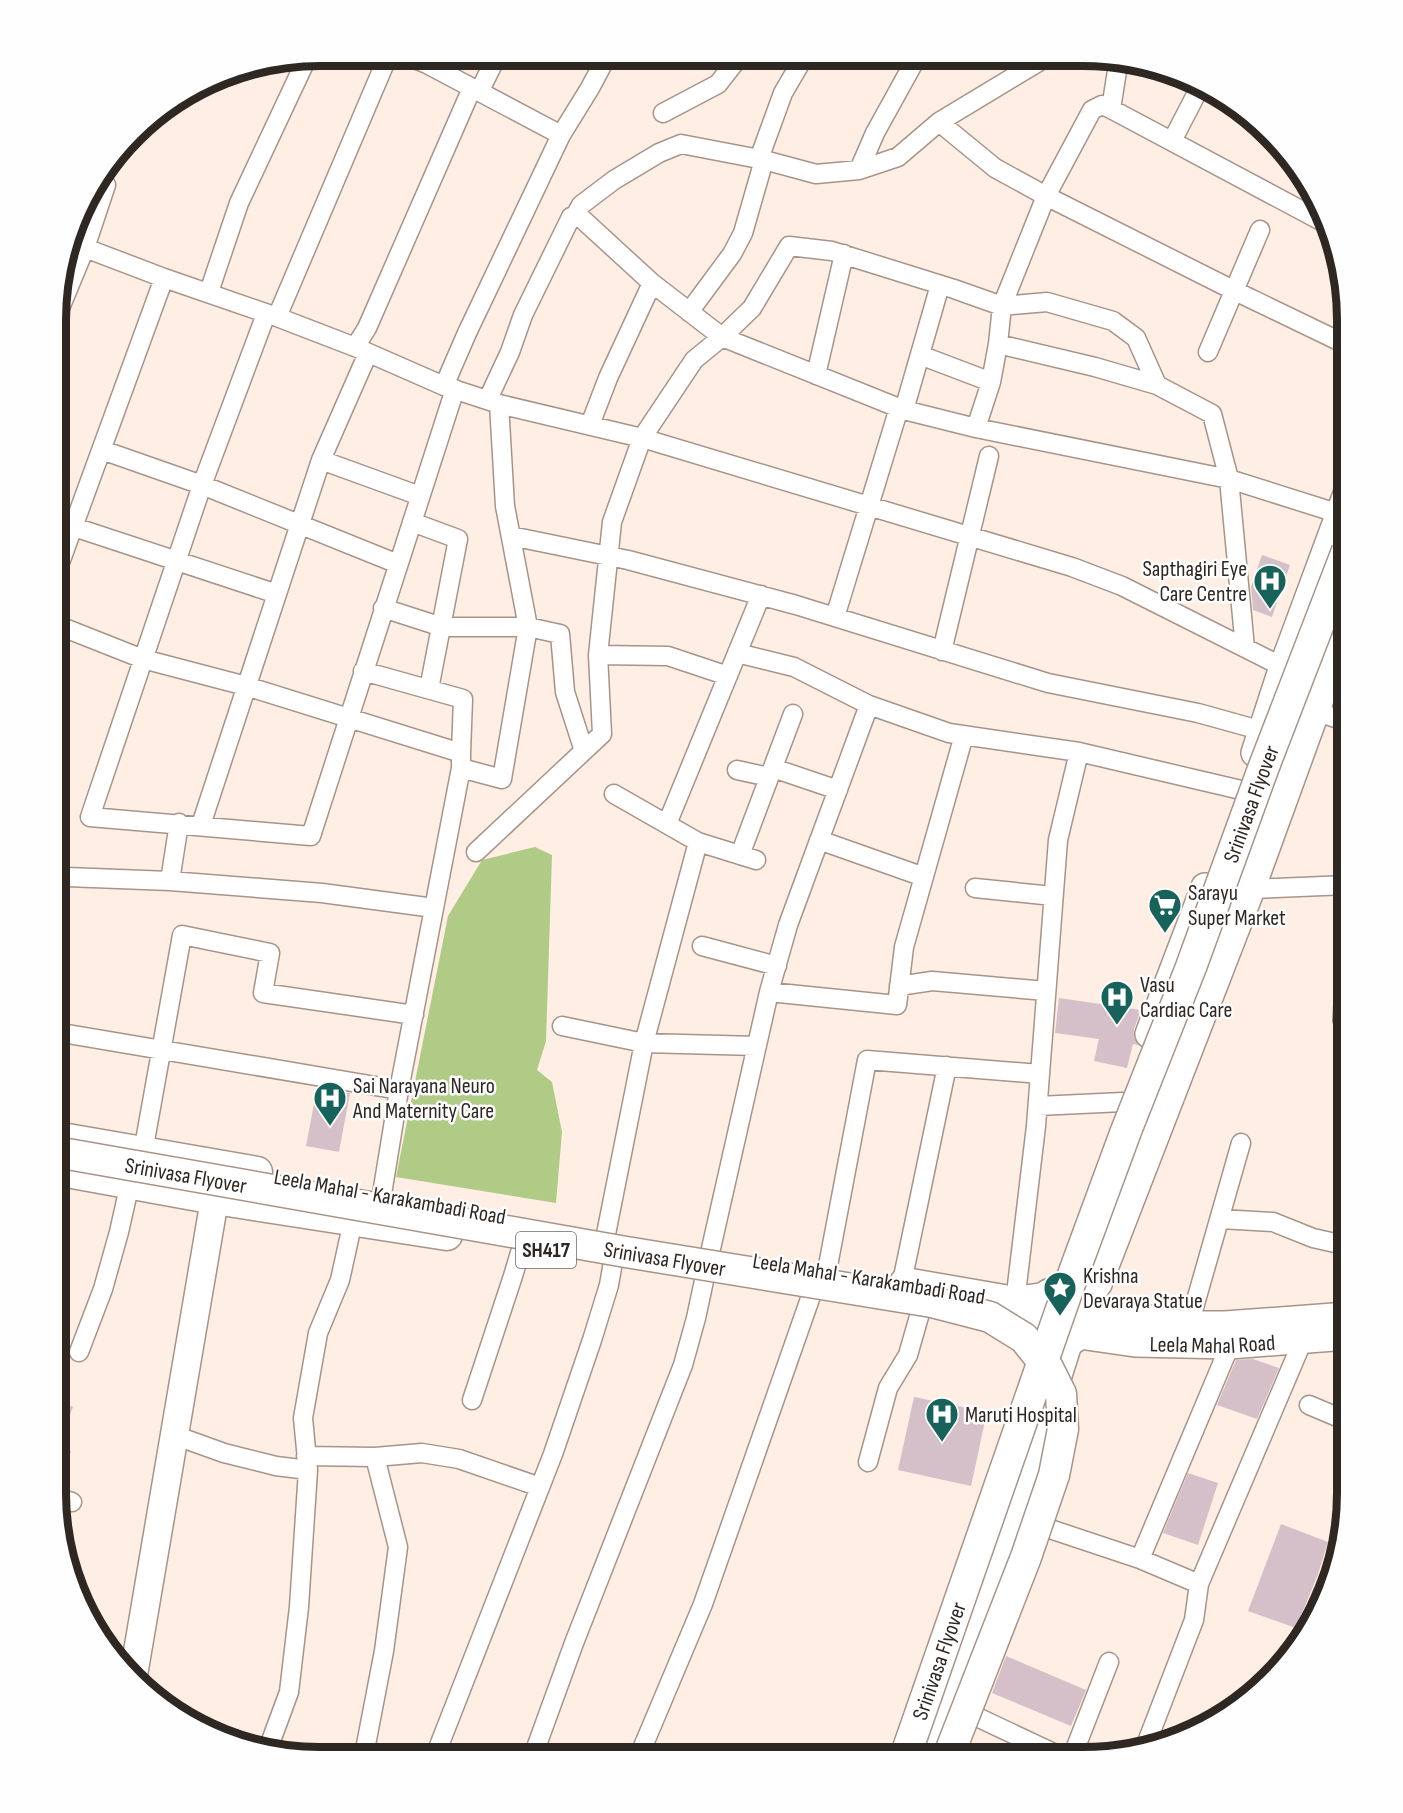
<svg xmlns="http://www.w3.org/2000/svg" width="1403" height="1813" font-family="'Sofia Sans Condensed',sans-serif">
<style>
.green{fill:#afcb86}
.building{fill:#d5bfc8}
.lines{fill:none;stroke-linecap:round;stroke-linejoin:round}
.lane-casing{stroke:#a79488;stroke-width:12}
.street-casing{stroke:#a79488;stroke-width:21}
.secondary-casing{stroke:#a79488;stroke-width:30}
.primary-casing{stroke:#a79488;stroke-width:33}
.lane{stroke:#fff;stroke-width:9}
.street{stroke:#fff;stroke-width:18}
.secondary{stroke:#fff;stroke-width:27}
.primary{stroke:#fff;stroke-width:30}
.primary-bridge-casing{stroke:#a79488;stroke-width:33;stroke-linecap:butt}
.primary-bridge{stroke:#fff;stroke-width:30}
.labels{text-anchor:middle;stroke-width:5;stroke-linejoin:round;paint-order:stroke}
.shield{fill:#fefefe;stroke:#6c6864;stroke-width:1.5}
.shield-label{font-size:21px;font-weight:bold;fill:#2e2722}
.poi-label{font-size:22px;fill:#2e2722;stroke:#fefefe;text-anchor:start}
.street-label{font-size:22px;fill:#2e2722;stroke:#fefefe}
.rim{fill:none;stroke:#2e2722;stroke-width:8}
</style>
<rect width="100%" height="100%" fill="#feeee3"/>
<!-- green -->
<path class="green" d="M535,847L552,855L546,1041L537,1070L552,1082L562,1132L556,1203L396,1177L448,916L482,860Z"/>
<!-- building -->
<path class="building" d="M1262,555L1290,565L1272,617L1253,610L1251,587Z
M1059,998L1141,1010L1134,1029V1037L1138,1045L1133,1044L1127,1068L1094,1061L1099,1039L1055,1033Z
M317,1088L350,1093L339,1152L306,1146Z
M1253,1359L1279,1368L1257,1419L1217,1405L1236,1360Z
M914,1397L987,1412L971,1486L898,1470Z
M56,1400L73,1407L58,1446L71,1451L57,1486H56Z
M1188,1473L1218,1483L1198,1545L1163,1533Z
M1281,1524L1328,1542L1318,1574L1296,1628L1248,1611Z
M1006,1656L1086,1690L1071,1726L992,1693Z"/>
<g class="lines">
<!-- lane casing -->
<g class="lane-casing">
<path id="lane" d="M1338,1021L1346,885"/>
</g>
<!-- street casing -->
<g class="street-casing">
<path id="street" d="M407,56L427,64L561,135
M479,92L497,56
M1111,109L1119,58
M663,113L718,84L739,57
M939,122L995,168L1046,196L1235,291L1347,345
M1172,141L1201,85
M759,159L783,93L804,57
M859,170L875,133L917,57
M575,216L581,205L614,180L659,153L681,144L764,160L816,174L859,170L898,157L939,122L1045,58
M72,243L164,278L277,317L355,347L444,386L499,404L642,438L1072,567L1122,586L1283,667
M209,292L239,203L307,58
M689,312L732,254L743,233L764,160
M58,313L85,248L106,185L97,181
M266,314L202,485L90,817L311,836L455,389
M277,317L388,56
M998,344L1095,367L1157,385L1212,414L1229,479L1245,648
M355,347L367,328L472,88
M1208,352L1260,230
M368,353L321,460L420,496
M920,355L991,382
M816,375L844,254
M444,386L467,333L561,135L590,88L607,56
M488,399L510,352L523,315L571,217L575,216L580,217L652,283L722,337L904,410L976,428L1229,479L1340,514
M904,410L940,285
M590,425L608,378L652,283
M976,428L991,382L998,344L1002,306L1046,196L1092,110L1102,105L1111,109L1325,223
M102,450L202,485L398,564
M412,522L458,539L429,689
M74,527L277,594
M511,536L628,560L796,605L1048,683L1198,713L1263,731
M57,571L164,278
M383,608L442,627H528L560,634L565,692L584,751
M835,617L899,408
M57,625L143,659L246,686L461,753V768L399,1090L382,1194
M942,651L989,456
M737,653L794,667L869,705L949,733L1079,752L1241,790
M598,655L668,656L728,676
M363,671L463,699L461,753
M1315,711L1347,722
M461,768L502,779L528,627L505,506L499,404
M773,768L838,790
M737,770L769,777
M614,794L698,842L756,860
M667,824L761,595
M201,825L321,460
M819,840L924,877
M476,852L602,734L598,655L612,522L642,438L694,360L722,337L752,308L789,246L832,251L954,289L1002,306L1047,302L1113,321L1136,338L1157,385
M740,855L793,714
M57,872L67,877L170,881L322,893L434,908
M170,881L179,823
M975,888L1053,896
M1251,889L1347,885
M702,946L777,966
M899,986L932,981L1046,991
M769,992L897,1005L904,947L964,735
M562,1026L644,1043L757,1046
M56,1032L399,1090
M1038,1106L1123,1102
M143,1152L182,935L270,953L263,993L414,1015
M1220,1219L1273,1222L1313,1238L1344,1245L1347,1243
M606,1234L644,1043L698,842
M710,1253L769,992L788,925L869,705
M827,1271L867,1060L1040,1074
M902,1282L947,1066
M1015,1302L1036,1126L1058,840L1079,752
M1189,1325L1241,1143
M79,1352L103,1289L119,1232L130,1183
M472,1400L513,1276L522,1246
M1309,1405L1347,1421
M174,1435L224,1453L276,1466L308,1470
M306,1456L375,1457L422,1453L459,1459L540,1487
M868,1462L888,1388L908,1355L920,1313
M56,1497L72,1502
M1029,1522L1140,1559L1199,1584
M1140,1559L1230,1345
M1307,1631L1338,1557
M958,1708L1062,1757
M1147,1742L1194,1620L1199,1584L1303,1340
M268,1749L289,1692L299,1607L308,1470L303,1418L318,1333L340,1280L353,1221
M364,1755L384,1651L398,1547L375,1457
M435,1756L553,1454L592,1340L609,1285L613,1262
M533,1756L574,1643L683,1365L696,1318L705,1276
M639,1756L703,1604L812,1293
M1072,1757L1109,1662"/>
</g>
<!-- secondary casing -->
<g class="secondary-casing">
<g id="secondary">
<path d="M1255,753L1283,667L1347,494"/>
<path d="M1149,1034L1205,887"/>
<path d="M1082,1304L1098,1284L1251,889L1347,625"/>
<path d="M1084,1309L1189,1325H1225L1347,1316"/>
<path id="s1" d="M1079,1335L1135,1343L1230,1345L1347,1336"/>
<path d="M133,1678L218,1179"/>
<path d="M926,1757L1013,1517L1069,1341"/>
</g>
</g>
<!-- primary casing -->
<g class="primary-casing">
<path id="primary" d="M56,1137L257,1172
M56,1170L215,1199L447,1235
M905,1283L1015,1302L1044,1298
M1035 1317a25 25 0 1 1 50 0a25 25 0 1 1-50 0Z"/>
</g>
<!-- lane -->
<use href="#lane" class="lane"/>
<!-- street -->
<use href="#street" class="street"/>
<!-- secondary -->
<use href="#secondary" class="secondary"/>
<!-- primary -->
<use href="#primary" class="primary"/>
<!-- primary-bridge casing -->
<g class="primary-bridge-casing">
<g id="primary-bridge">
<path id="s2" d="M56,1152L626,1252L932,1302L990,1317L1024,1338L1048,1368L1061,1394L1063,1429L1054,1475L1026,1557L948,1757"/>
<path id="s3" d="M905,1757L1074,1272L1126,1131L1191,967L1263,769L1347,551"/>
</g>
</g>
<!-- primary-bridge -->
<use href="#primary-bridge" class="primary-bridge"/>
</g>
<!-- icons -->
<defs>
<g id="hospital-pin" transform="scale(1.725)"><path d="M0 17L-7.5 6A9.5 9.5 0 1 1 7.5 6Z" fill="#17635c" stroke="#fefefe"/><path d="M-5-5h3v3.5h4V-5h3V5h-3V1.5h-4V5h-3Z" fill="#fff"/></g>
<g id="supermarket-pin" transform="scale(1.725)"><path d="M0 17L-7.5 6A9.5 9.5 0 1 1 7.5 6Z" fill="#17635c" stroke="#fefefe"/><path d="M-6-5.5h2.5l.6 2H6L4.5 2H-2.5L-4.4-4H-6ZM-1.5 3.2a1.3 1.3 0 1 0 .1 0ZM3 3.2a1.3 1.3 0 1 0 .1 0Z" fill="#fff"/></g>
<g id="sight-pin" transform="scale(1.725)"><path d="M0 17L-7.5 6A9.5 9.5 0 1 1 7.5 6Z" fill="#17635c" stroke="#fefefe"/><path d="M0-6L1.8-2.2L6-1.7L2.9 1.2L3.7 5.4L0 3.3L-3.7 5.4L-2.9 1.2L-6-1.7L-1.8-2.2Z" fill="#fff"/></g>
</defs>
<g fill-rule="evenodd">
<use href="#hospital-pin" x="1270" y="581"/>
<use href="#supermarket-pin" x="1165" y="905"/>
<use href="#hospital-pin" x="1117" y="997"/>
<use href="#hospital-pin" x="330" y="1098"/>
<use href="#sight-pin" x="1060" y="1288"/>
<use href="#hospital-pin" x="942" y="1414"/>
</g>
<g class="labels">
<!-- shield labels -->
<rect class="shield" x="516" y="1232" width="60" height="36" rx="4.5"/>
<g class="shield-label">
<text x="546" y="1257">SH417</text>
</g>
<!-- poi labels -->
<g class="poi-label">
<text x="1247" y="576" text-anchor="end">Sapthagiri Eye<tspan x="1247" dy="25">Care Centre</tspan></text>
<text x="1188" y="900">Sarayu<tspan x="1188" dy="25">Super Market</tspan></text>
<text x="1140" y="992">Vasu<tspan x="1140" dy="25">Cardiac Care</tspan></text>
<text x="353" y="1093">Sai Narayana Neuro<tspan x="353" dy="25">And Maternity Care</tspan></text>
<text x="1083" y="1283">Krishna<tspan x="1083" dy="25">Devaraya Statue</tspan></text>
<text x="965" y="1422">Maruti Hospital</text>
</g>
<!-- street labels -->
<g class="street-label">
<text dy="8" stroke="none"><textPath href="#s3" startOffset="1014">Srinivasa Flyover</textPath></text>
<text dy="8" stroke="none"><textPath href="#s2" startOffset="132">Srinivasa Flyover</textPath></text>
<text transform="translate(390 1196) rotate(10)" y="8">Leela Mahal - Karakambadi Road</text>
<text dy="8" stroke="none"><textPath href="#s2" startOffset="618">Srinivasa Flyover</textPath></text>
<text transform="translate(869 1278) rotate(9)" y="8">Leela Mahal - Karakambadi Road</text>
<text dy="8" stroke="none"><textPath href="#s1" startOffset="134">Leela Mahal Road</textPath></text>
<text dy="8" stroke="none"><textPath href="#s3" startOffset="102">Srinivasa Flyover</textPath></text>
</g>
</g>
<!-- crop -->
<path d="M0 0H1403V1813H0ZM320 66H1083A254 254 0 0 1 1337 320V1493A254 254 0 0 1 1083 1747H320A254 254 0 0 1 66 1493V320A254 254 0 0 1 320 66Z" fill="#fefefe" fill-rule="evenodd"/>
<path class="rim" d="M320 66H1083A254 254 0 0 1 1337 320V1493A254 254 0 0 1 1083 1747H320A254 254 0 0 1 66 1493V320A254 254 0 0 1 320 66Z"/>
</svg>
